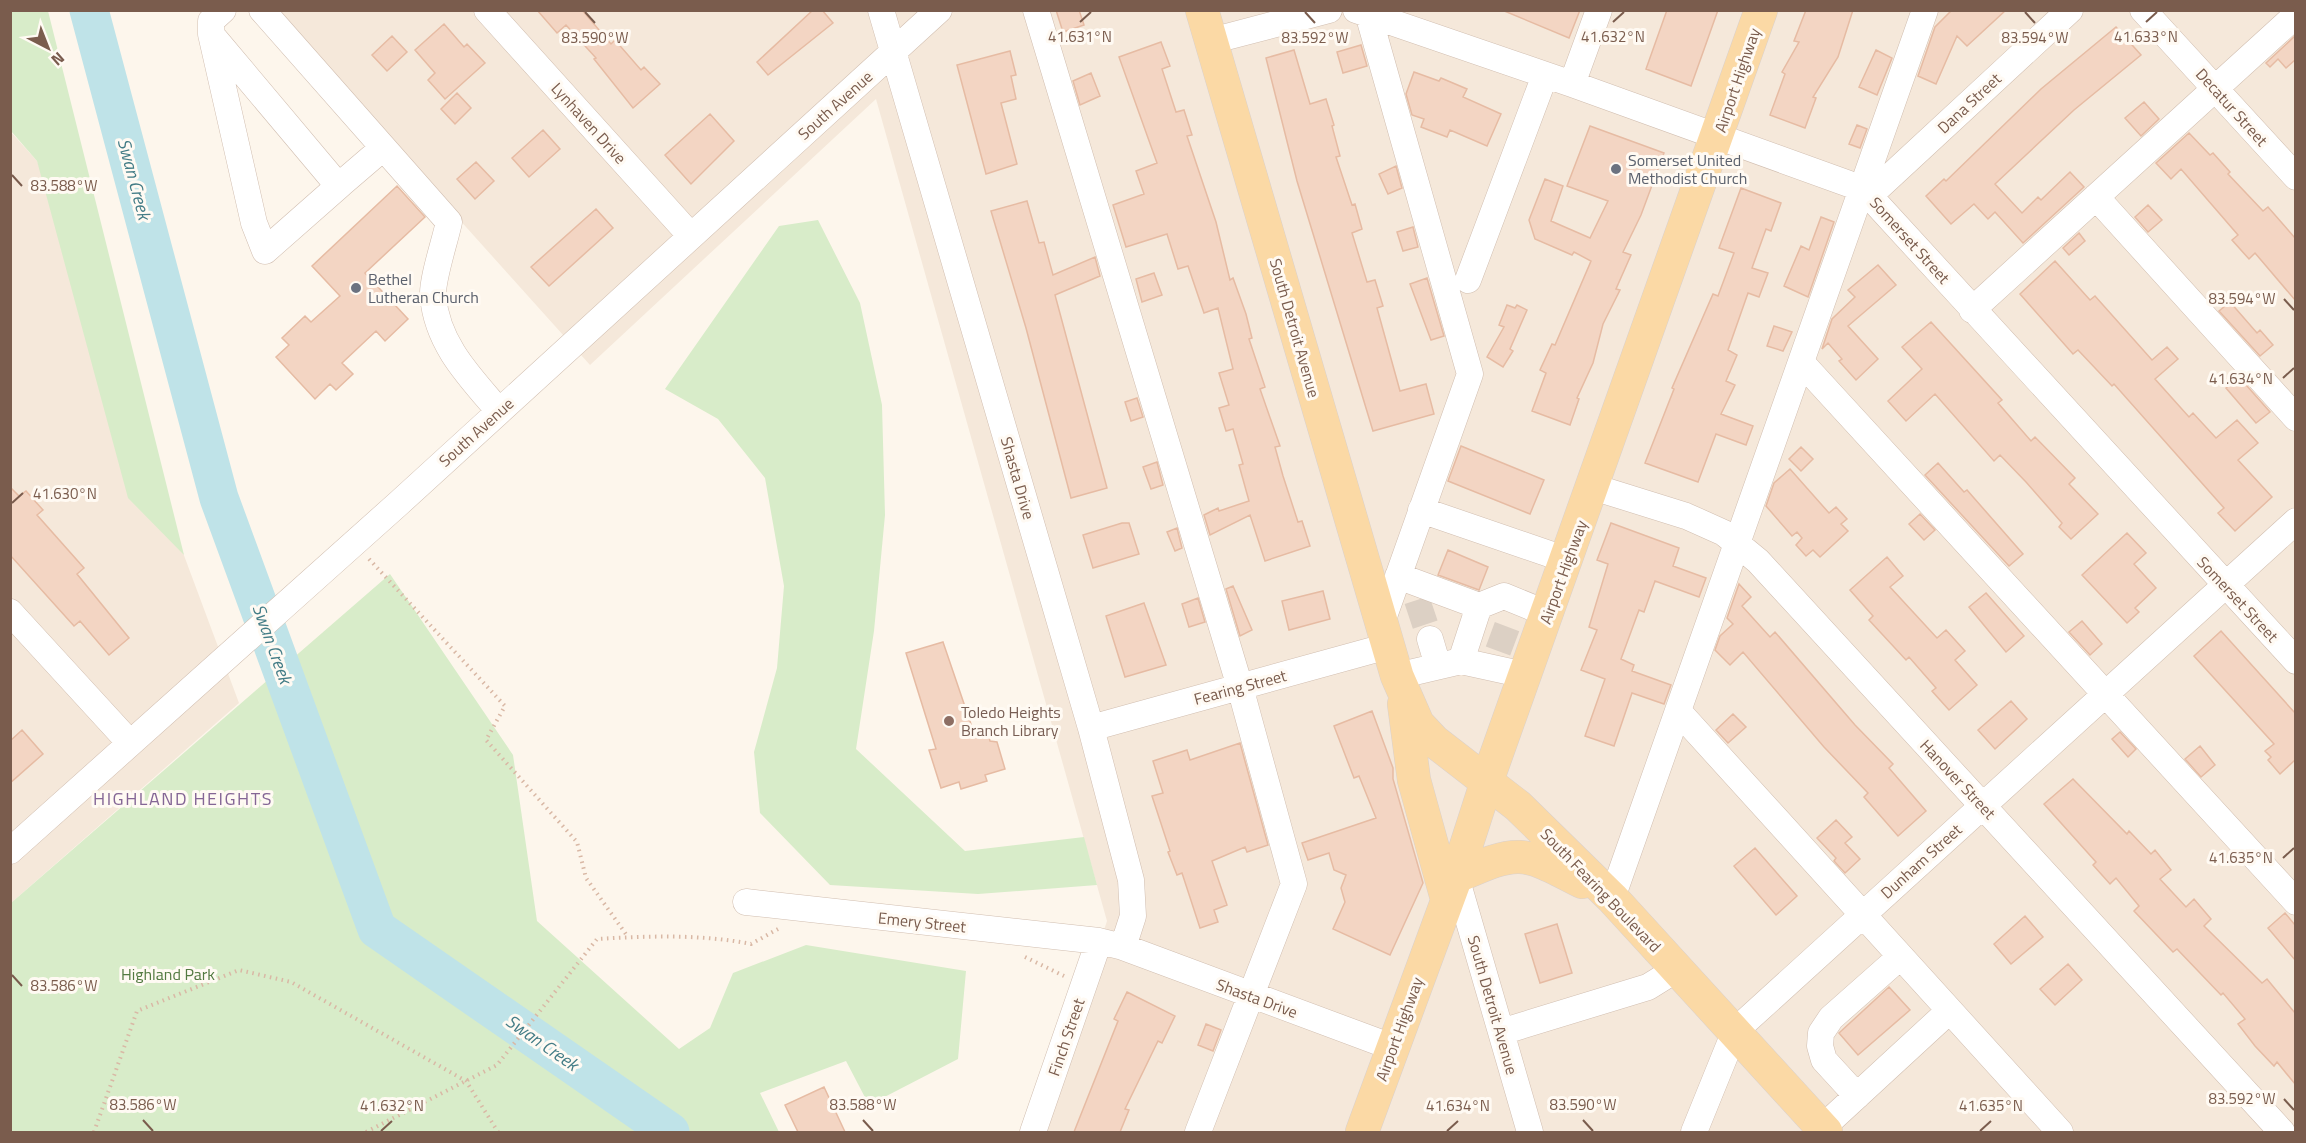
<svg xmlns="http://www.w3.org/2000/svg" width="2306" height="1143" font-family="'Titillium Web',sans-serif">
<style>
.residential{fill:#f5e8da}
.green{fill:#d8ecc9}
.lines{fill:none;stroke-linecap:round;stroke-linejoin:round}
.river{stroke:#bfe3e8;stroke-width:39}
.building{fill:#f3d5c3;stroke:#e6bba3;stroke-width:1.5}
.minor-tunnel{stroke:#dcd0c4;stroke-width:26;stroke-dasharray:26 13;stroke-linecap:butt}
.minor-casing{stroke:#d1beb0;stroke-width:27}
.major-casing{stroke:#dad1cd;stroke-width:34}
.path{stroke:#d9b8a5;stroke-width:4;stroke-dasharray:1.5 4.5;stroke-linecap:butt}
.minor{stroke:#fff;stroke-width:26}
.major{stroke:#fbd9a5;stroke-width:33}
.ticks{fill:none;stroke:#7a5c4d;stroke-width:2}
.worship-dot{fill:#6b7280;stroke:#fffaf3;stroke-width:2}
.education-dot{fill:#8d6e63;stroke:#fffaf3;stroke-width:2}
.labels{text-anchor:middle;stroke-width:6;stroke-linejoin:round;paint-order:stroke}
.street-label{font-size:16px;fill:#7a5c4d;stroke:#fffaf3}
.worship-label{font-size:16px;fill:#5b616d;stroke:#fffaf3;text-anchor:start}
.education-label{font-size:16px;fill:#785e54;stroke:#fffaf3;text-anchor:start}
.park-label{font-size:16px;fill:#537a41;stroke:#fffaf3}
.water-label{font-size:18px;font-style:italic;fill:#437c86;stroke:#fffaf3}
.neighbourhood-label{font-size:18px;letter-spacing:1.5px;fill:#846695;stroke:#fffaf3}
.ticks-label{font-size:15px;text-anchor:middle;fill:#7a5c4d;stroke:#fffaf3;stroke-width:6;stroke-linejoin:round;paint-order:stroke}
</style>
<rect width="100%" height="100%" fill="#fdf6ec"/>
<!-- residential -->
<path class="residential" d="M272,11H2295V1132H1037L1107,921L876,99L590,365Z
M10,131L37,161L239,703L11,903Z"/>
<!-- green -->
<path class="green" d="M10,11H48L184,555L128,498L37,161L11,131Z
M818,220L860,303L882,405L885,515L874,631L856,749L965,851L1084,837L1097,885L978,894L830,885L760,813L754,752L777,668L784,586L765,478L718,419L665,389L779,226Z
M390,574L513,755L537,921L679,1049L710,1028L733,973L806,945L966,971L958,1059L869,1105L846,1061L760,1093L779,1132H11V903Z"/>
<g class="lines">
<!-- river -->
<path class="river" d="M89,10L219,498L377,929L670,1132"/>
</g>
<!-- building -->
<path class="building" d="M537,10H582L611,44L615,40L641,70L644,67L660,84L633,108L594,59L596,58L566,25L557,33Z
M813,10H822L833,23L768,75L757,62Z
M1056,10H1079L1084,25L1063,32Z
M1502,10H1580L1569,38Z
M1667,10H1718L1691,86L1646,69Z
M1806,10H1853L1838,57L1813,97L1816,98L1805,128L1770,115L1785,74L1782,72L1799,42L1794,41Z
M1952,10H2006L1967,46L1957,36L1936,84L1918,76L1935,27Z
M444,24L464,47L467,44L485,63L445,99L428,80L435,73L415,50Z
M2116,27L2141,55L2074,110L1995,184L2022,213L2038,197L2041,200L2070,172L2084,187L2023,243L1995,212L1988,219L1974,204L1951,224L1926,196L1944,179L1946,181L2041,89Z
M392,36L407,52L387,71L372,55Z
M2295,36V60L2286,68L2278,59L2270,67L2266,63Z
M1161,42L1170,66L1162,69L1176,112L1184,110L1192,135L1187,136L1216,222L1230,280L1233,278L1246,314L1252,338L1249,339L1265,387L1260,389L1280,446L1275,447L1283,476L1298,522L1302,521L1310,546L1265,561L1250,515L1210,535L1204,515L1218,508L1219,511L1249,501L1239,465L1243,464L1233,429L1226,431L1219,408L1229,405L1219,373L1233,369L1218,308L1204,313L1188,266L1178,269L1167,234L1126,247L1113,205L1144,194L1136,171L1157,163L1119,57Z
M1361,45L1367,66L1343,73L1337,52Z
M1294,50L1310,104L1326,99L1334,125L1332,126L1340,156L1336,157L1352,205L1355,204L1362,229L1352,233L1367,282L1375,280L1383,306L1377,308L1400,391L1426,384L1434,414L1373,431L1297,181L1266,58Z
M1876,50L1892,58L1877,95L1859,87Z
M1010,51L1016,75L1011,76L1016,99L1001,103L1017,164L986,174L957,65Z
M1414,72L1439,81L1441,78L1467,89L1463,97L1501,114L1487,146L1450,130L1447,137L1421,127L1424,119L1412,115L1406,94Z
M1091,73L1100,96L1080,105L1073,81Z
M457,93L471,108L455,124L441,109Z
M2144,102L2159,119L2141,136L2125,118Z
M710,114L734,141L691,184L665,155Z
M1857,125L1867,129L1860,148L1849,144Z
M1590,126L1664,153L1641,215L1623,252L1631,255L1616,289L1620,290L1603,324L1593,363L1577,398L1579,399L1570,425L1532,411L1546,373L1540,370L1552,344L1555,345L1591,261L1574,252L1572,255L1535,239L1529,220L1545,179L1563,186L1551,221L1590,238L1608,201L1567,186Z
M543,130L560,149L529,177L512,158Z
M2189,133L2210,155L2213,153L2230,172L2228,174L2263,211L2268,207L2295,238V300L2255,253L2249,259L2232,240L2238,235L2181,169L2171,179L2156,163Z
M476,162L494,181L475,199L457,179Z
M1396,166L1402,188L1388,194L1379,174Z
M397,186L425,217L365,273L408,319L385,341L376,331L342,363L353,374L336,390L330,384L315,399L276,357L289,345L282,338L305,316L311,322L340,296L312,266Z
M1741,188L1781,203L1771,231L1766,229L1752,268L1768,273L1759,297L1748,293L1728,350L1737,355L1726,381L1735,385L1721,414L1753,426L1746,445L1716,434L1698,482L1645,463L1674,389L1672,388L1713,294L1718,296L1734,253L1719,248Z
M1027,201L1039,243L1044,242L1053,275L1095,257L1100,276L1055,295L1107,488L1071,498L1026,328L991,211Z
M2148,205L2162,220L2148,232L2135,217Z
M596,209L613,228L549,286L531,267Z
M1821,217L1834,222L1808,297L1784,286L1801,246L1809,250Z
M1413,227L1418,247L1403,251L1397,232Z
M2079,233L2085,241L2069,255L2063,248Z
M2055,261L2090,300L2095,296L2152,360L2167,347L2178,359L2155,379L2189,417L2193,413L2216,438L2237,420L2258,443L2238,460L2272,497L2235,531L2218,513L2224,508L2114,384L2112,386L2078,350L2073,354L2020,294Z
M1878,265L1896,285L1848,326L1878,359L1856,380L1839,361L1842,359L1828,343L1822,349L1832,319L1855,297L1848,290Z
M1154,273L1162,295L1142,302L1136,279Z
M1427,278L1444,336L1431,340L1410,284Z
M2230,302L2257,333L2260,330L2273,345L2260,356L2219,311Z
M1507,305L1515,308L1517,305L1527,310L1510,349L1513,351L1503,367L1487,357L1504,327L1499,325Z
M1931,322L2002,400L1998,403L2031,441L2035,437L2075,478L2069,484L2098,514L2071,539L2059,527L2062,523L2026,482L2000,455L1994,461L1935,394L1906,421L1888,401L1922,369L1902,347Z
M1774,326L1792,332L1783,351L1767,346Z
M2239,377L2270,412L2256,423L2226,388Z
M1137,398L1143,417L1131,421L1125,402Z
M1461,446L1544,480L1530,514L1448,481Z
M1801,447L1813,459L1801,471L1789,459Z
M1157,462L1163,485L1151,489L1143,467Z
M1938,463L1964,492L1967,490L2023,554L2009,566L1925,475Z
M1790,469L1829,513L1836,507L1847,519L1841,524L1848,531L1820,557L1813,550L1806,556L1796,545L1802,538L1797,532L1792,536L1766,506L1774,483Z
M10,487L19,496L26,491L43,510L37,515L84,568L77,574L129,638L109,655L80,621L74,626L10,555Z
M1920,514L1935,530L1924,540L1909,524Z
M1122,523H1129L1139,554L1093,568L1083,535Z
M1611,523L1679,548L1673,566L1706,578L1699,597L1655,581L1644,612L1639,610L1621,659L1634,665L1632,671L1671,685L1664,704L1632,693L1614,746L1585,736L1605,679L1581,670L1597,630L1589,627L1608,564L1597,560Z
M1177,528L1182,548L1175,551L1167,532Z
M2127,533L2146,553L2134,564L2156,588L2135,608L2139,612L2127,623L2082,575Z
M1448,550L1488,567L1479,590L1438,575Z
M1887,557L1903,576L1890,587L1937,638L1946,630L1965,651L1955,660L1977,685L1949,710L1932,691L1936,688L1909,657L1906,660L1869,620L1873,616L1850,590Z
M1739,584L1751,597L1742,606L1770,637L1775,632L1855,725L1893,764L1889,768L1926,811L1898,836L1864,797L1868,793L1824,747L1743,652L1730,665L1715,650L1720,636L1733,624L1727,618Z
M1233,586L1252,630L1240,636L1226,589Z
M1323,591L1330,619L1289,630L1282,601Z
M1986,593L2024,636L2006,652L1969,607Z
M1198,598L1205,622L1189,627L1182,604Z
M1144,603L1166,665L1125,677L1106,616Z
M2082,621L2102,644L2090,655L2069,632Z
M2221,631L2295,713V760L2280,774L2268,760L2271,757L2265,751L2274,744L2194,656Z
M943,642L974,733L987,730L990,741L997,742L1005,769L985,775L987,781L961,789L959,782L941,788L929,750L936,749L906,653Z
M2011,701L2027,719L1995,749L1978,730Z
M1372,711L1393,768V779L1423,883L1390,955L1333,929L1345,902L1341,888L1346,875L1334,870L1329,853L1308,860L1302,843L1376,818L1359,776L1354,778L1334,726Z
M1733,714L1746,727L1728,743L1716,730Z
M22,730L43,754L10,783V741Z
M2120,732L2136,749L2128,757L2112,739Z
M1240,743L1268,845L1247,852L1245,847L1212,861L1227,905L1214,910L1218,922L1200,928L1182,873L1177,875L1168,852L1170,851L1152,796L1163,793L1153,761L1187,750L1190,760Z
M2200,746L2215,765L2201,777L2185,759Z
M2073,779L2127,834L2129,831L2151,854L2155,850L2171,870L2160,879L2186,907L2194,899L2211,919L2204,926L2262,983L2267,979L2295,1013V1084L2277,1062L2274,1066L2255,1046L2238,1024L2245,1019L2223,993L2221,995L2177,949L2173,952L2134,911L2139,906L2116,878L2110,884L2093,865L2096,862L2044,804Z
M1836,820L1852,837L1845,843L1860,859L1845,873L1834,861L1836,858L1817,838Z
M1755,848L1797,896L1776,915L1734,866Z
M2285,913L2295,925V960L2268,928Z
M2025,916L2043,937L2011,964L1994,944Z
M1557,924L1572,973L1540,983L1525,934Z
M2068,964L2082,980L2055,1005L2040,989Z
M1889,987L1910,1010L1858,1055L1839,1033Z
M1127,992L1175,1016L1162,1043L1158,1041L1125,1109L1129,1110L1120,1132H1074L1118,1021L1114,1019Z
M1206,1024L1221,1030L1213,1051L1198,1045Z
M824,1087L845,1132H798L785,1105Z"/>
<g class="lines">
<!-- minor-tunnel -->
<path class="minor-tunnel" d="M1417,600L1430,639
M1498,651L1511,616"/>
<!-- minor casing -->
<g class="minor-casing">
<path id="minor" d="M223,10L211,21V34L254,223L265,251L341,184
M262,10L449,222C445,241 432,279 433,296C437,344 469,376 499,411
M487,10L691,236
M881,10L1091,728L1131,880L1133,916L1123,947
M1036,10L1240,687L1294,884L1198,1132
M1356,10L1572,84L1863,189L2296,661
M1367,10L1470,374L1382,622
M2143,10L2296,177
M215,39L336,183L341,184L383,148
M1211,41L1329,10
M1572,84L1599,10
M1869,196L2070,10
M2096,197L2296,418
M1468,280L1545,75
M1972,310L2296,15
M1801,362L2296,902
M1593,487L1686,516L1724,533L1758,561L2282,1132
M1421,510L1567,560
M1398,576L1479,606L1504,596L1548,614
M10,612L130,743
M1430,639L1438,666
M1461,661L1525,675
M1397,676L1461,661L1479,606
M1678,711L2060,1132
M1091,728L1388,646
M10,851L399,503L939,10
M1456,877L1530,1132
M1612,898L1925,10
M746,902L1099,941L1123,947L1392,1047
M1501,1032L1648,987L1677,969
M1857,1096L1824,1060L1820,1046L1821,1033L1831,1018L1900,957
M1822,1128L1949,1011
M1033,1132L1099,941
M1694,1132L1735,1031L2296,521"/>
</g>
<!-- major casing -->
<g class="major-casing">
<path id="major" d="M1202,10L1397,676L1418,724L1434,741L1518,806L1612,898L1826,1132
M1404,704L1414,780L1447,899
M1456,877C1519,849 1521,850 1582,882
M1362,1132L1456,877L1487,781L1761,10"/>
</g>
<!-- path -->
<path class="path" d="M369,559L505,706L486,740L577,842L586,878L628,937
M1025,957L1064,976
M94,1132L137,1011L239,970L291,982L466,1081L498,1132
M366,1132L497,1065L597,939C648,936 701,934 751,944L778,929"/>
<!-- minor -->
<use href="#minor" class="minor"/>
<!-- major -->
<use href="#major" class="major"/>
</g>
<!-- ticks -->
<path class="ticks" d="M585,12L595,23M1305,12L1315,23M2025,12L2035,23M1080,22L1091,12M1613,22L1624,12M2146,22L2157,12M12,175L22,186M2284,299L2294,310M2283,378L2294,368M12,503L23,493M2283,858L2294,848M12,975L22,986M2284,1099L2294,1110M143,1120L153,1131M863,1120L873,1131M1583,1120L1593,1131M381,1131L392,1121M1447,1131L1458,1121M1980,1131L1991,1121"/>
<!-- markers -->
<g class="worship-dot">
<circle cx="1616" cy="169" r="6"/>
<circle cx="356" cy="288" r="6"/>
</g>
<circle class="education-dot" cx="949" cy="721" r="6"/>
<g class="labels">
<!-- street labels -->
<g class="street-label">
<text transform="translate(1737 80) rotate(-71)" y="6">Airport Highway</text>
<text transform="translate(1969 103) rotate(-43)" y="6">Dana Street</text>
<text transform="translate(835 105) rotate(-42)" y="6">South Avenue</text>
<text transform="translate(2232 107) rotate(48)" y="6">Decatur Street</text>
<text transform="translate(589 123) rotate(48)" y="6">Lynhaven Drive</text>
<text transform="translate(1910 240) rotate(48)" y="6">Somerset Street</text>
<text transform="translate(1295 328) rotate(74)" y="6">South Detroit Avenue</text>
<text transform="translate(476 432) rotate(-42)" y="6">South Avenue</text>
<text transform="translate(1018 478) rotate(74)" y="6">Shasta Drive</text>
<text transform="translate(1563 572) rotate(-70)" y="6">Airport Highway</text>
<text transform="translate(2238 599) rotate(47)" y="6">Somerset Street</text>
<text transform="translate(1240 687) rotate(-15)" y="6">Fearing Street</text>
<text transform="translate(1958 779) rotate(47)" y="6">Hanover Street</text>
<text transform="translate(1921 861) rotate(-42)" y="6">Dunham Street</text>
<text transform="translate(1601 890) rotate(46)" y="6">South Fearing Boulevard</text>
<text transform="translate(922 922) rotate(6)" y="6">Emery Street</text>
<text transform="translate(1257 998) rotate(20)" y="6">Shasta Drive</text>
<text transform="translate(1493 1005) rotate(74)" y="6">South Detroit Avenue</text>
<text transform="translate(1399 1029) rotate(-70)" y="6">Airport Highway</text>
<text transform="translate(1066 1037) rotate(-71)" y="6">Finch Street</text>
</g>
<!-- worship labels -->
<g class="worship-label">
<text x="1628" y="166">Somerset United<tspan x="1628" dy="18">Methodist Church</tspan></text>
<text x="368" y="285">Bethel<tspan x="368" dy="18">Lutheran Church</tspan></text>
</g>
<!-- education labels -->
<g class="education-label">
<text x="961" y="718">Toledo Heights<tspan x="961" dy="18">Branch Library</tspan></text>
</g>
<!-- park labels -->
<g class="park-label">
<text x="168" y="980">Highland Park</text>
</g>
<!-- water labels -->
<g class="water-label">
<text transform="translate(134 179) rotate(75)" y="6">Swan Creek</text>
<text transform="translate(272 644) rotate(70)" y="6">Swan Creek</text>
<text transform="translate(542 1043) rotate(35)" y="6">Swan Creek</text>
</g>
<!-- neighbourhood labels -->
<g class="neighbourhood-label">
<text x="183" y="805">HIGHLAND HEIGHTS</text>
</g>
</g>
<g class="ticks-label">
<text x="1080" y="42">41.631°N</text>
<text x="1613" y="42">41.632°N</text>
<text x="2146" y="42">41.633°N</text>
<text x="595" y="43">83.590°W</text>
<text x="1315" y="43">83.592°W</text>
<text x="2035" y="43">83.594°W</text>
<text x="64" y="191">83.588°W</text>
<text x="2242" y="304">83.594°W</text>
<text x="2241" y="384">41.634°N</text>
<text x="65" y="499">41.630°N</text>
<text x="2241" y="863">41.635°N</text>
<text x="64" y="991">83.586°W</text>
<text x="2242" y="1104">83.592°W</text>
<text x="143" y="1110">83.586°W</text>
<text x="863" y="1110">83.588°W</text>
<text x="1583" y="1110">83.590°W</text>
<text x="392" y="1111">41.632°N</text>
<text x="1458" y="1111">41.634°N</text>
<text x="1991" y="1111">41.635°N</text>
</g>
<!-- border -->
<rect width="2306" height="1143" fill="none" stroke="#7a5c4d" stroke-width="24"/>
<!-- north arrow -->
<g transform="translate(48 48) rotate(138)" stroke="#fffaf3" stroke-width="4.5" paint-order="stroke">
<path d="M0-4.5L10 22L0 15L-10 22Z" fill="#7a5c4d"/>
<text y="-9" font-size="16" font-weight="bold" text-anchor="middle" fill="#7a5c4d">N</text>
</g>
</svg>
